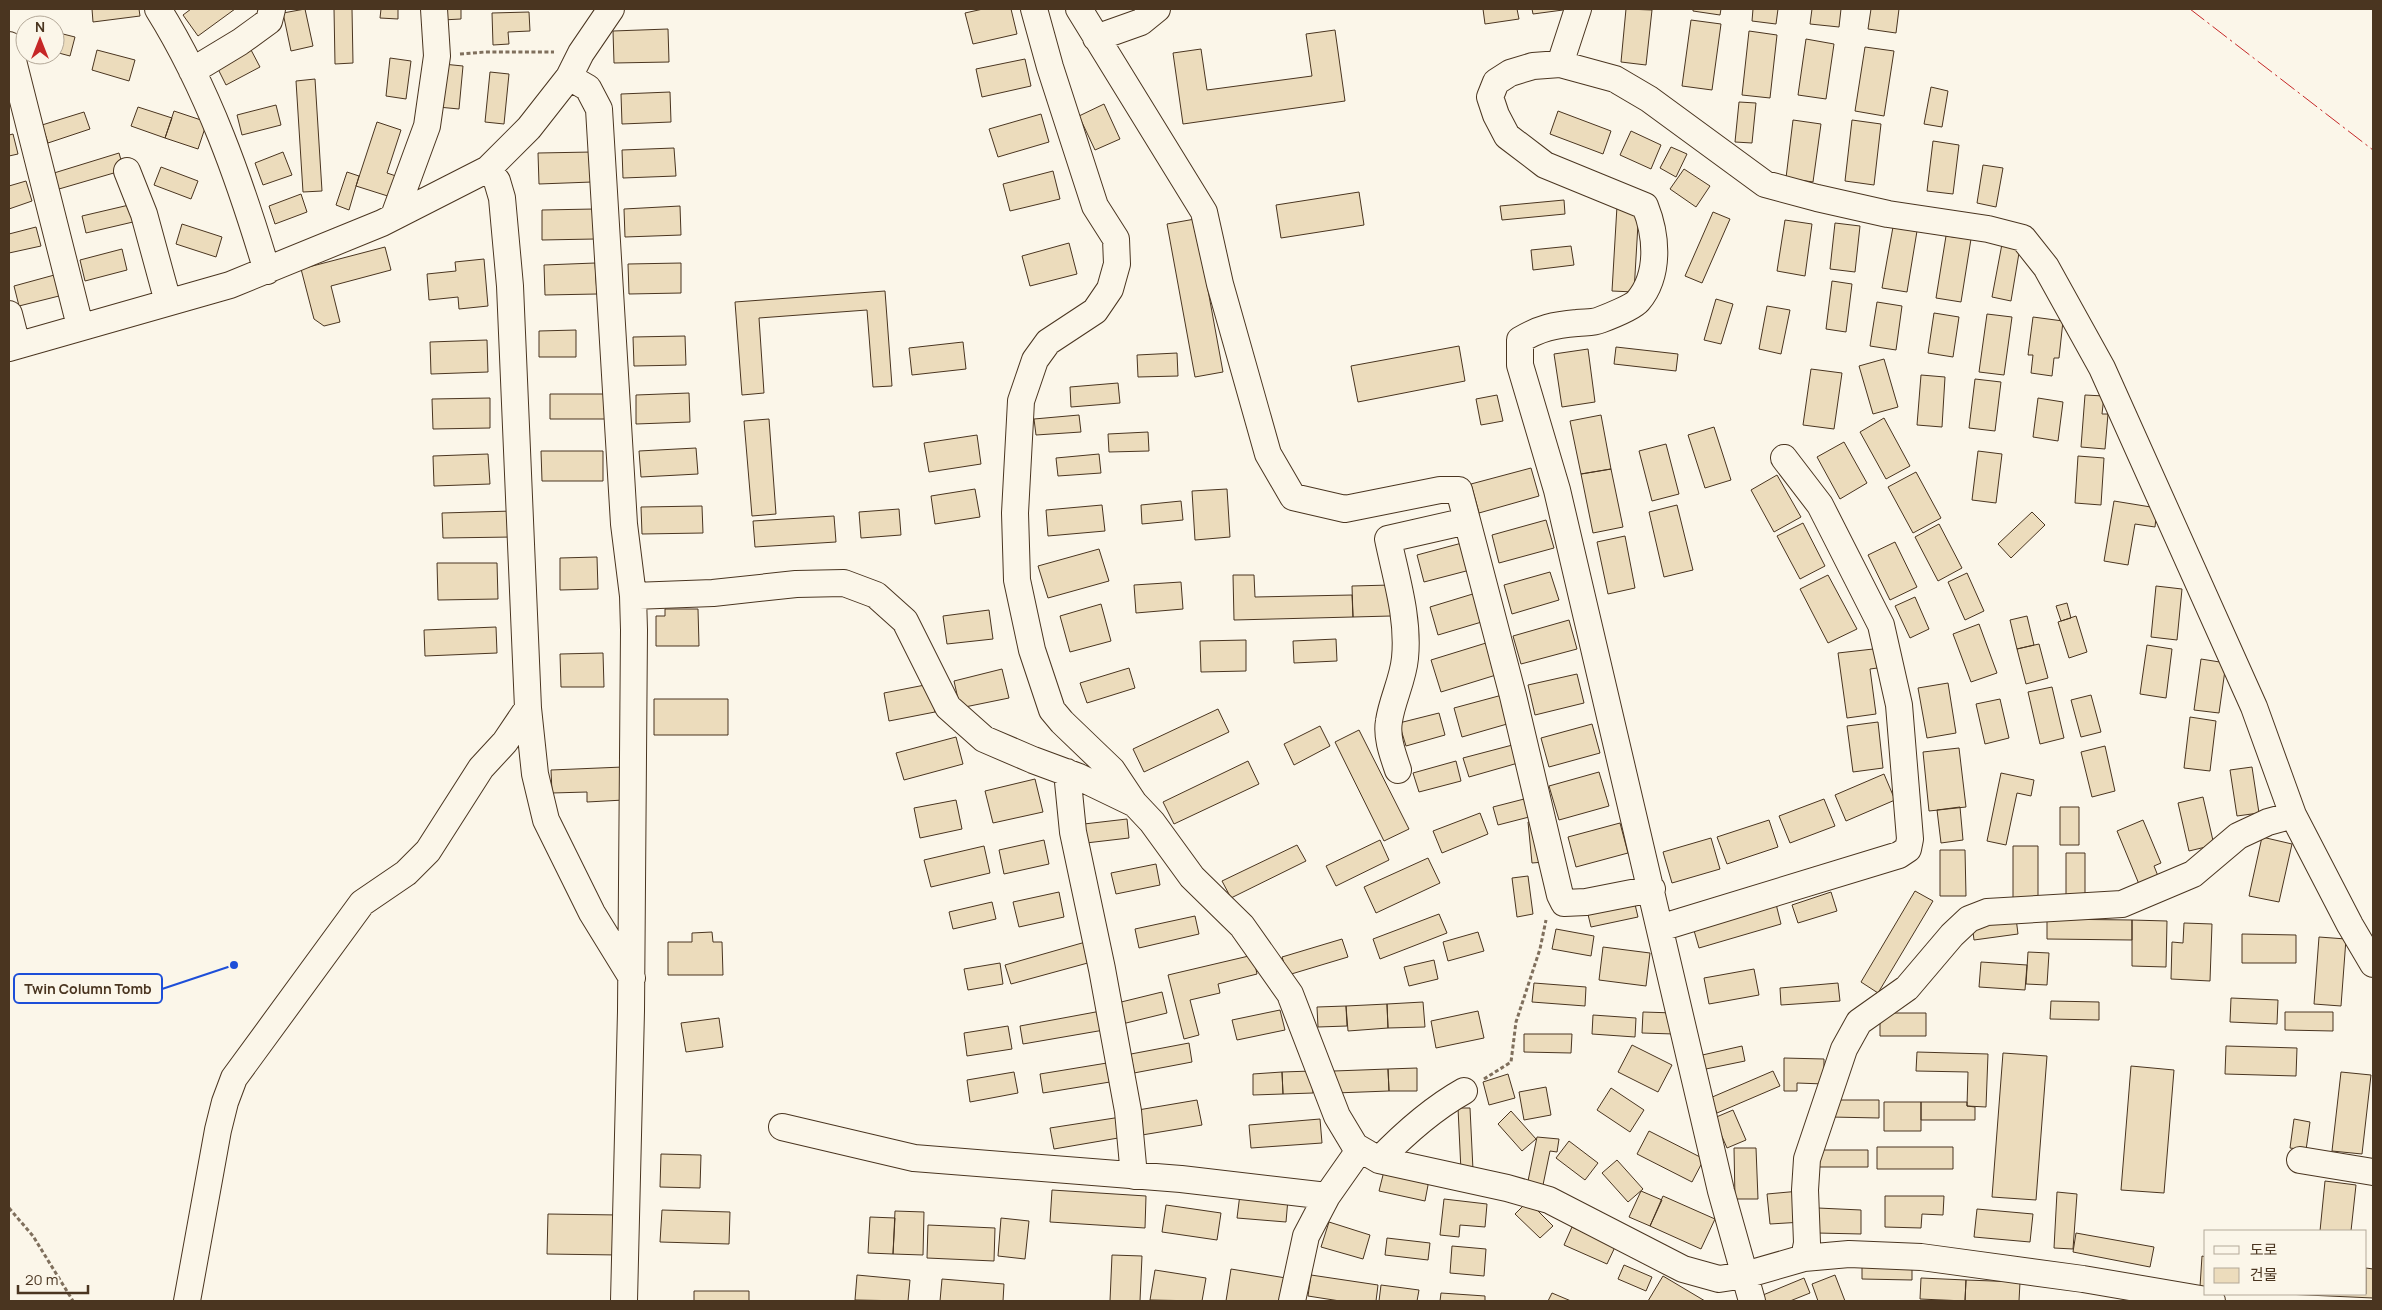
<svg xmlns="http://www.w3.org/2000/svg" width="2382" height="1310" font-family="Manrope,'Noto Sans KR',sans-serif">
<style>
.building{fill:#ecdcbc;stroke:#4a3520}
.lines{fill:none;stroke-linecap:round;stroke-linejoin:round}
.minor-casing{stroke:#4a3520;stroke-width:28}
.path{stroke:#7f6f5c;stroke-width:3;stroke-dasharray:4 2.5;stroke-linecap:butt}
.minor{stroke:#fbf6e9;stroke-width:26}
.power{stroke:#c62828;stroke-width:1;stroke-dasharray:18 4 2.5 4;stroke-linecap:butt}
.leader{fill:none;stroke:#1d4ed8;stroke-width:2}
.callout-dot{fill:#1d4ed8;stroke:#fbf6e9;stroke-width:2}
.callout{fill:#fbf6e9;stroke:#1d4ed8;stroke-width:2}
.callout-label{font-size:14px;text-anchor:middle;font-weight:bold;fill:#4a3520}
</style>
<rect width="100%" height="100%" fill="#fbf6e9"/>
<!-- building -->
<path class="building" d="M92,9H139L140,16L93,22Z
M191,9H235L198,36L183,15Z
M305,9L313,46L291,51L283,13Z
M334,9H352L353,63L335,64Z
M381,9H398V19L380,18Z
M441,9H461V19L442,20Z
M983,9H1011L1017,34L973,44L965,13Z
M1483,9H1517L1519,19L1485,24Z
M1532,9H1563V10L1533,14Z
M1626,9L1652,10L1646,65L1621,62Z
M1693,9H1721L1720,15L1693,11Z
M1753,9H1778L1776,24L1752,21Z
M1812,9H1841L1839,27L1810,24Z
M1871,9H1899L1896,33L1868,29Z
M529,12L530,31L508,32L509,44L493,45L492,13Z
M1691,20L1721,24L1712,90L1682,86Z
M668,29L669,62L614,63L613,31Z
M1335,30L1345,101L1183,124L1173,53L1201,49L1207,90L1312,76L1306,34Z
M1749,31L1777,35L1770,98L1742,95Z
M55,32L75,37L70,56L55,52Z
M1806,39L1834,44L1826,99L1798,95Z
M1865,47L1894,51L1884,116L1855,111Z
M250,48L260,67L226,85L216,65Z
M97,50L135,60L129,81L92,70Z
M390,58L411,61L406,99L386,96Z
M1025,59L1031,86L982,97L976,69Z
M443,64L463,66L459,109L438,107Z
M490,72L509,74L504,124L485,122Z
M315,79L322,191L303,192L296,81Z
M1931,87L1948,91L1942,127L1924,124Z
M670,92L671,122L622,124L621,94Z
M1739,102L1756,103L1752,143L1735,142Z
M1104,104L1120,139L1095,150L1079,116Z
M276,105L281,125L242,135L237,115Z
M138,107L172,118L165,138L131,126Z
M174,111L207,122L198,149L165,138Z
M1558,111L1611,131L1603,154L1550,134Z
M84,112L90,129L48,143L42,125Z
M1041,114L1049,142L998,157L989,129Z
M1793,120L1821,124L1813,182L1786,178Z
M1852,120L1881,124L1874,185L1845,181Z
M377,122L401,130L387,173L402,178L394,198L356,186Z
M1631,131L1661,145L1651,169L1620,155Z
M13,134L18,154L9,156V135Z
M1933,141L1959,145L1953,194L1927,191Z
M1671,147L1687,154L1676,177L1660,168Z
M674,148L676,176L623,178L622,150Z
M283,152L292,175L263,185L255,163Z
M592,152V182L539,184L538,153Z
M119,153L124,170L59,189L54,173Z
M1983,165L2003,168L1996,207L1977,203Z
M161,167L198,181L191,199L154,185Z
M1684,169L1710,186L1696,207L1670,189Z
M1053,171L1060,199L1010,211L1003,184Z
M347,172L359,176L349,210L336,205Z
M26,181L32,201L9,209V186Z
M1359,192L1364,225L1281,238L1276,205Z
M301,194L307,212L275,224L269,206Z
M1564,200L1565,214L1502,220L1500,206Z
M129,205L133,222L86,233L82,216Z
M680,206L681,235L625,237L624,209Z
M1617,206L1639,207L1634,292L1612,291Z
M594,209L595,239L542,240V210Z
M1713,212L1730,219L1702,283L1685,276Z
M1195,219L1223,372L1195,377L1167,224Z
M1785,220L1812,224L1805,276L1777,271Z
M1835,223L1860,226L1855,272L1830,269Z
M182,224L222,237L216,257L176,244Z
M36,227L41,246L9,253V234Z
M1893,227L1917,231L1907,292L1882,288Z
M1946,236L1971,239L1961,302L1936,298Z
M1069,243L1077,274L1030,286L1022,256Z
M2002,244L2020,247L2011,301L1992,297Z
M1571,246L1574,265L1533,270L1531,250Z
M385,247L391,270L331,286L340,322L324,326L314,319L301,269Z
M122,249L127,270L85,281L80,260Z
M484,259L488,306L459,309L458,297L429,300L427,274L456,271L455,262Z
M595,263L597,294L545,295L544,265Z
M681,263V293L629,294L628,264Z
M58,274L63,295L19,306L14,286Z
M1832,281L1852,284L1846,332L1826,329Z
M885,291L892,386L873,387L867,310L759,318L764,393L742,395L735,302Z
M1716,299L1733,304L1721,344L1704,340Z
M1877,302L1902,306L1896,350L1870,346Z
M1767,306L1790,310L1781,354L1759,349Z
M1934,313L1959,317L1953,357L1928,353Z
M1987,314L2012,317L2004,375L1979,372Z
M2033,317L2063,321L2059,358H2054L2052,376L2031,373L2033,355H2028Z
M576,330V357H539V331Z
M685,336L686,365L634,366L633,337Z
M487,340L488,372L431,374L430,342Z
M963,342L966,369L912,375L909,348Z
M1459,346L1465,381L1358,402L1351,366Z
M1616,347L1678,354L1676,371L1614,364Z
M1588,349L1595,402L1562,407L1554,354Z
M1177,353L1178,376L1138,377L1137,355Z
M1884,359L1898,407L1873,414L1859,366Z
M1811,369L1842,373L1834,429L1803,425Z
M1921,375L1945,377L1942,427L1917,425Z
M1975,379L2001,382L1995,431L1969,428Z
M1118,383L1120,403L1071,407L1070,387Z
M689,393L690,422L636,424V395Z
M550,394H606V419H550Z
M1497,395L1503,421L1481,425L1476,399Z
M2085,395L2104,396L2102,414H2108L2105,449L2081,447Z
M490,398V428L433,429L432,399Z
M2038,398L2063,402L2058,441L2033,437Z
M1079,415L1081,432L1036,435L1034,419Z
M1601,415L1611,469L1581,474L1570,421Z
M1884,418L1910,466L1886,479L1860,432Z
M769,419L776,514L752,516L744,421Z
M1714,427L1731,480L1705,488L1688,435Z
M1148,432L1149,451L1109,452L1108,434Z
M977,435L981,464L929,472L924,443Z
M1844,442L1867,483L1840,499L1817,457Z
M1666,444L1679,494L1652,501L1639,451Z
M696,448L698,474L641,477L639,451Z
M541,451H603V481H542Z
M1978,451L2002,454L1996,503L1972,500Z
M488,454L490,484L434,486L433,456Z
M1099,454L1101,473L1058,476L1056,458Z
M2078,456L2104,458L2101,505L2075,503Z
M1531,468L1539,496L1479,513L1471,484Z
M1611,469L1623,527L1593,533L1581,474Z
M1916,472L1941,518L1913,533L1888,487Z
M1777,475L1801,517L1774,532L1751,490Z
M975,489L980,517L935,524L931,496Z
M1227,489L1230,537L1195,540L1192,491Z
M1181,501L1183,520L1142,524L1141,505Z
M2114,501L2157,508L2155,527L2135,524L2128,565L2104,561Z
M1102,505L1105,531L1048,536L1046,510Z
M1677,505L1693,570L1664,577L1649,512Z
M702,506L703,533L642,534L641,507Z
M899,509L901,535L861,538L859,512Z
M513,511L514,537L443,538L442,513Z
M2032,512L2045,525L2011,558L1998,544Z
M834,516L836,542L755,547L753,521Z
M1546,520L1554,548L1499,563L1492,535Z
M1803,523L1825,566L1800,579L1777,536Z
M1939,524L1962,568L1938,581L1915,537Z
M1625,536L1635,588L1608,594L1597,542Z
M1895,542L1917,587L1890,600L1868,555Z
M1462,543L1470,570L1424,582L1417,555Z
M1099,549L1109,581L1048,598L1038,566Z
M597,557L598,589L560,590V558Z
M437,563H497L498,599L438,600Z
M1550,572L1559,600L1512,614L1504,585Z
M1967,573L1984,611L1965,620L1948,582Z
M1233,575H1254L1255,597L1352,595L1353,617L1234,620Z
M1828,575L1857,629L1828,643L1800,589Z
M1181,582L1183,609L1136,613L1134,585Z
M1391,585V616L1353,617L1352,586Z
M2156,586L2182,589L2177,640L2151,637Z
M1476,593L1485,621L1438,635L1430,607Z
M1915,597L1929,629L1910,638L1895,606Z
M2067,603L2071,618L2061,621L2056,606Z
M1101,604L1111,641L1070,652L1060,616Z
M665,609H698L699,646H656V616H665Z
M989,610L993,639L947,644L943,616Z
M2027,616L2034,645L2017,649L2010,620Z
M2076,616L2087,652L2069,658L2058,622Z
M1569,620L1577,649L1521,664L1513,636Z
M1979,624L1997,673L1971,682L1953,634Z
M496,627L497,653L425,656L424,630Z
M1336,639L1337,661L1294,663L1293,641Z
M1246,640V671L1201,672L1200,641Z
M1486,643L1496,675L1441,692L1431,660Z
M2039,644L2048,678L2026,684L2017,649Z
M2147,645L2172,649L2166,698L2140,694Z
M1882,648L1885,667L1870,669L1876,714L1847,718L1838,653Z
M603,653L604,687H561L560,654Z
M2201,659L2226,663L2219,713L2194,710Z
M1129,668L1135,688L1087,703L1080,683Z
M1002,669L1009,698L960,708L954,681Z
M1577,674L1584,703L1535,715L1528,685Z
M1948,683L1956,733L1927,738L1918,688Z
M930,684L935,712L889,721L884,693Z
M2052,687L2064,738L2040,744L2028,692Z
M1506,694L1514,722L1462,737L1454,708Z
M2091,695L2101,732L2081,737L2071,700Z
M654,699H728V735H654Z
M2000,699L2009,738L1985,744L1976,704Z
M1218,709L1229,732L1144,772L1133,749Z
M1439,713L1445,735L1406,746L1399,723Z
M2190,717L2216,721L2210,771L2184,768Z
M1878,722L1883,768L1853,772L1847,726Z
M1592,724L1600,753L1549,767L1541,738Z
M1320,726L1330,746L1294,765L1284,744Z
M1359,730L1409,829L1384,841L1335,742Z
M956,737L963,764L904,780L896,753Z
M1520,743L1525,761L1469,777L1463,758Z
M2105,746L2115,791L2092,797L2081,752Z
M1959,748L1966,807L1929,811L1923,752Z
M1248,761L1259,784L1174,824L1163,802Z
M1456,761L1461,781L1419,792L1413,773Z
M623,767L624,800L587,802V792L552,793L551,770Z
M2252,767L2259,813L2237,816L2230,770Z
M1599,772L1609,806L1559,820L1549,786Z
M2001,773L2034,780L2031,796L2017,793L2006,845L1987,841Z
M1884,774L1895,800L1846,821L1835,795Z
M1035,779L1043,812L993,823L985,791Z
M2203,797L2214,845L2189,851L2178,803Z
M1528,798L1533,816L1498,825L1493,807Z
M1824,799L1835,826L1790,843L1779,816Z
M956,800L962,829L920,838L914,808Z
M1960,807L1963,840L1941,843L1937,810Z
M2060,807H2079V845H2060Z
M1480,813L1488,834L1442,853L1433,831Z
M1127,819L1129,838L1086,843L1084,824Z
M1769,820L1778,847L1727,864L1717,837Z
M2143,820L2161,863L2154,866L2160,881L2141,889L2117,831Z
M1540,821L1544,862L1532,863L1528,822Z
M1620,823L1628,853L1576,867L1568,837Z
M2262,837L2292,844L2279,902L2249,896Z
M1711,838L1720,869L1672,883L1663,852Z
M1044,840L1049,864L1004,874L999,850Z
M1380,840L1389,860L1336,886L1326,866Z
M1297,845L1306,861L1231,898L1222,881Z
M984,846L990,873L931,887L924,860Z
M2013,846H2038V899H2013Z
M1940,850H1965L1966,896H1940Z
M2066,853H2085V895H2066Z
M1428,858L1440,883L1376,913L1364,887Z
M1156,864L1160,885L1116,894L1111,873Z
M1528,876L1533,914L1517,917L1512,878Z
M1915,891L1933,901L1878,993L1861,982Z
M1059,892L1064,917L1019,927L1013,902Z
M1831,892L1837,911L1798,923L1792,905Z
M1633,896L1638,917L1591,927L1586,906Z
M992,902L996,919L953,929L949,912Z
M1776,904L1781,924L1699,948L1693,927Z
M1439,914L1447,933L1380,959L1373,939Z
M1195,916L1199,934L1139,948L1135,929Z
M2016,918L2018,934L1974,940L1972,924Z
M2047,919L2132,920V940L2047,939Z
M2132,920L2167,921L2166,967L2132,966Z
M2184,923L2212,924L2210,981L2171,979L2172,942L2183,943Z
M1556,929L1594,936L1591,956L1552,949Z
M712,932L713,942H722L723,975H668V942H692V933Z
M1478,932L1484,951L1448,961L1443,942Z
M2242,934L2296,935V963H2242Z
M2319,937L2346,939L2341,1006L2314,1004Z
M1342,939L1348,957L1288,975L1282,957Z
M1089,941L1095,961L1011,984L1005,965Z
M1603,947L1650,953L1646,986L1599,980Z
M2028,952L2049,953L2047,985L2026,984Z
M1253,955L1257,974L1218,984L1220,993L1190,1000L1199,1035L1184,1039L1168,975Z
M1434,960L1438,979L1409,986L1404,967Z
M1981,962L2027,965L2025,990L1979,987Z
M1000,963L1003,984L968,990L964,969Z
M1754,969L1759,995L1709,1004L1704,978Z
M1534,983L1586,987L1585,1006L1532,1002Z
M1838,983L1840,1001L1781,1005L1780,988Z
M1162,992L1167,1013L1118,1025L1113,1004Z
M2231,998L2278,1000L2277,1024L2230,1022Z
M2051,1001L2099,1002V1020L2050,1019Z
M1423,1002L1425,1027L1388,1028L1387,1004Z
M1387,1004L1388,1028L1348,1031L1346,1006Z
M1346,1006L1347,1026L1318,1027L1317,1007Z
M1280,1010L1285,1030L1237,1040L1232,1020Z
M1101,1011L1104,1030L1023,1044L1020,1026Z
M1478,1011L1484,1038L1436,1048L1431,1021Z
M1643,1012L1675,1013L1674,1034L1642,1033Z
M2285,1012H2333V1031L2285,1030Z
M1880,1013H1926V1036H1880Z
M1593,1015L1636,1018L1635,1037L1592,1034Z
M719,1018L723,1047L686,1052L681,1023Z
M1008,1026L1012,1049L967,1056L964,1033Z
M1524,1034H1572L1571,1053L1524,1052Z
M1189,1043L1192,1062L1134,1073L1131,1054Z
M1632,1045L1672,1065L1658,1092L1618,1072Z
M1742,1046L1745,1061L1701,1070L1698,1056Z
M2226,1046L2297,1048L2296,1076L2225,1074Z
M1917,1052L1988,1054L1986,1107L1967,1106L1968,1072L1916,1071Z
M2003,1053L2047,1056L2036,1200L1992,1197Z
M1784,1058L1824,1059V1084L1797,1083V1091H1784Z
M1113,1062L1116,1081L1043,1093L1040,1074Z
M2131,1066L2174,1070L2164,1193L2121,1190Z
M1417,1068V1091H1389L1388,1069Z
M1388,1069L1389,1091L1335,1093L1334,1071Z
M1312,1071L1313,1093L1283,1094L1282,1072Z
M1773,1071L1780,1086L1717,1113L1710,1098Z
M1014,1072L1018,1093L970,1102L967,1080Z
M1282,1072L1283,1094L1253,1095V1074Z
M2341,1072L2371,1075L2362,1154L2332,1151Z
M1508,1074L1515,1098L1489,1105L1483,1082Z
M1546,1087L1551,1115L1524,1120L1519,1092Z
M1611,1088L1644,1110L1630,1132L1597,1110Z
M1197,1100L1202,1125L1142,1135L1138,1110Z
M1831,1100H1879V1118L1831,1117Z
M1884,1102H1921V1131H1884Z
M1921,1102H1967V1106L1975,1107V1120H1921Z
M1458,1108H1470L1473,1170L1461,1171Z
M1733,1110L1746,1140L1727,1148L1714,1118Z
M1511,1111L1536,1139L1522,1151L1498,1124Z
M1121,1117L1124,1137L1054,1149L1050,1128Z
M1320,1119L1322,1143L1251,1148L1249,1125Z
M2294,1119L2310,1122L2306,1150L2290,1148Z
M1649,1131L1704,1159L1692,1182L1637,1154Z
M1537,1137L1559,1139L1557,1152L1550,1151L1543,1185L1528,1181Z
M1569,1141L1598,1163L1585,1180L1556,1158Z
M1877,1147H1953V1169H1877Z
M1734,1148H1756L1758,1199H1735Z
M1816,1150H1868V1167H1816Z
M661,1154L701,1155L700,1188L660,1187Z
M1617,1160L1643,1189L1628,1202L1602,1173Z
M1384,1171L1429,1180L1425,1201L1379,1191Z
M2325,1181L2356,1185L2351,1231H2320Z
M1052,1190L1146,1196L1145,1228L1050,1222Z
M1641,1191L1662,1200L1650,1226L1629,1217Z
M1800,1191L1803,1222L1770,1224L1767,1194Z
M2057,1192L2077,1194L2073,1249L2054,1248Z
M1240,1194L1288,1199L1286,1222L1237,1218Z
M1663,1196L1715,1219L1701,1249L1650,1226Z
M1885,1196H1944L1943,1215L1922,1214L1921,1228L1885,1227Z
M1444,1199L1487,1204L1485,1227L1460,1225L1459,1237L1440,1235Z
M1528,1201L1553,1226L1540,1238L1515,1214Z
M1166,1205L1221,1213L1217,1240L1162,1232Z
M1818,1208L1861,1210V1234L1817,1233Z
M1977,1209L2033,1214L2030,1242L1974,1237Z
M662,1210L730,1212L729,1244L660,1242Z
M895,1211L924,1212L923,1255L893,1254Z
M548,1214L619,1215L618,1255L547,1254Z
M870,1217L895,1218L893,1254L868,1253Z
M1001,1218L1029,1221L1025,1259L998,1256Z
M1329,1222L1370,1235L1363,1259L1321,1247Z
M928,1225L995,1228L994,1261L927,1258Z
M1572,1227L1615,1247L1607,1264L1564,1245Z
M2076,1233L2154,1247L2150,1267L2073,1252Z
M1387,1238L1430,1243L1428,1260L1385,1255Z
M1452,1246L1486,1249L1484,1276L1450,1273Z
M1112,1255L1142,1256L1140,1301H1110Z
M2202,1256L2206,1257V1287H2200Z
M1862,1261L1912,1262V1280L1862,1279Z
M1624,1265L1652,1277L1646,1291L1618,1279Z
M2366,1268L2373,1269V1298L2285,1294H2366Z
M1231,1269L1292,1279L1288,1301H1226Z
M1155,1270L1206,1278L1202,1301L1150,1300Z
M857,1275L910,1280L908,1301L855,1300Z
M1311,1275L1378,1285L1376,1301H1340L1308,1296Z
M1835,1275L1845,1301H1818L1812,1284Z
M1663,1276L1705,1301H1648Z
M1804,1278L1810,1293L1790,1301H1765L1763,1295Z
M1921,1278L1966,1280L1965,1301L1920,1299Z
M942,1279L1004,1284L1003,1301H940Z
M1966,1280L2020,1282L2019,1301H1965Z
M1381,1285L1419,1290L1417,1301H1379Z
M694,1291H749V1301H694Z
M1441,1293L1485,1296V1301H1440Z
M1552,1293L1571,1301H1548Z"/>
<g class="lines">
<!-- minor casing -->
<g class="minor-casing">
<path id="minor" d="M158,9C208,89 240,181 267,271
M1034,9L1050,67L1095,206L1116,239L1117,264L1110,289L1095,311L1048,342L1035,360L1021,401L1015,513L1017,580L1032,650L1052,710L1062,722L1112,770L1134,803
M1079,9L1204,212L1220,284L1268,454L1293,497L1345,509L1440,490H1459L1513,696L1560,895L1564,903L1586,902L1652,889
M1096,38L1141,22L1157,9
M9,45L80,326
M1560,64L1578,9
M192,71L240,42L269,21L272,9
M569,77L588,88L599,109L624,524L633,596L634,630L631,1011L624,1301
M488,169L497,181L502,198L510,286L528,708L535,774L546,820L592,913L632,978
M127,171L144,214L168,302
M394,216L427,126L437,56L434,9
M9,314L17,345
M9,348L230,285L382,223L488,169L529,128L569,77L581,53L611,9
M633,596L713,593L796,584L844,583L876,595L905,621L948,707L984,739L1033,760L1079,777L1135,804L1152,822L1192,877L1242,926L1290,994L1337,1116L1355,1146L1379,1160L1507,1188L1549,1200L1683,1269L1719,1279L1745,1275L1804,1258L1849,1254L1921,1257L2083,1279L2212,1301
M1398,770C1393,755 1386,737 1389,721C1392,700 1403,680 1405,658C1409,618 1396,578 1388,539L1467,521
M1067,772L1073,832L1102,969L1128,1111L1134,1176
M1660,928L1899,855L1908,849L1910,839L1899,705L1881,625L1820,505L1784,458
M782,1127L914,1158L1181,1179L1327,1196
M1379,1160C1405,1133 1432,1109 1464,1091
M2300,1160L2373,1172
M1804,1258L1807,1243L1805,1190L1807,1159L1844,1049L1859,1022L1907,988L1952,935L1969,919L1987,912L2122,904L2193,874L2238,836L2268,822L2293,815
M187,1301L218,1130L225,1102L234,1078L362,903L406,873L428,851L481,768L505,742L528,708
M1292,1301L1306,1236L1327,1196L1360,1149
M1752,1301L1721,1191L1557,490L1520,365V340C1540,328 1554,325 1577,323C1585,322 1593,323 1600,320C1608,317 1633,307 1638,301C1660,275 1657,236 1645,206L1545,165L1507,136L1496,115L1490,97L1496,82L1510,73L1533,66L1560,64L1615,79L1649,99L1765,184L1817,198L1888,214L1988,229L2023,238L2046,267L2102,368L2254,707L2293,815L2350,925L2373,964"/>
</g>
<!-- path -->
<path class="path" d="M460,54L485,52H554
M1484,1079L1511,1062L1516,1022L1540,949L1546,920
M9,1208L33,1236L73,1301"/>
<!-- minor -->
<use href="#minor" class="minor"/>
<!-- power -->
<path class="power" d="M2190,9L2373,150"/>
</g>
<!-- callouts -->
<path class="leader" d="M234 965L162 989"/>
<circle class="callout-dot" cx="234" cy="965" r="5"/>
<rect class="callout" x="14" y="974" width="148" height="29" rx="5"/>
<g class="callout-label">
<text x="88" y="994">Twin Column Tomb</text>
</g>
<!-- border -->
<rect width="2382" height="1310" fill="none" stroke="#4a3520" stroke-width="20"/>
<!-- legend -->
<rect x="2204" y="1230" width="162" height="65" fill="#fbf6e9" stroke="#b4a999"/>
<rect x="2214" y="1246" width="25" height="8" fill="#fbf6e9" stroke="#b4a999"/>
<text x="2250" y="1255" font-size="15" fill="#4a3520">도로</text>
<rect x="2214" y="1268" width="25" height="15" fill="#ecdcbc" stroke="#b4a999"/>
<text x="2250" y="1280" font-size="15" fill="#4a3520">건물</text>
<!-- north arrow -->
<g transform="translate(40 40)"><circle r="24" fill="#fbf6e9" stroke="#b4a999"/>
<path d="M0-4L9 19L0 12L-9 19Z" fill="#c62828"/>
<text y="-8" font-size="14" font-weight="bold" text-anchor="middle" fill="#4a3520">N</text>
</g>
<!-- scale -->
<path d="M18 1285v8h70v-8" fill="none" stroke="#4a3520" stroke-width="2.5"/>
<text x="25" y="1285" font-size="15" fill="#4a3520" stroke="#fbf6e9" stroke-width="4" paint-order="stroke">20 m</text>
</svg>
